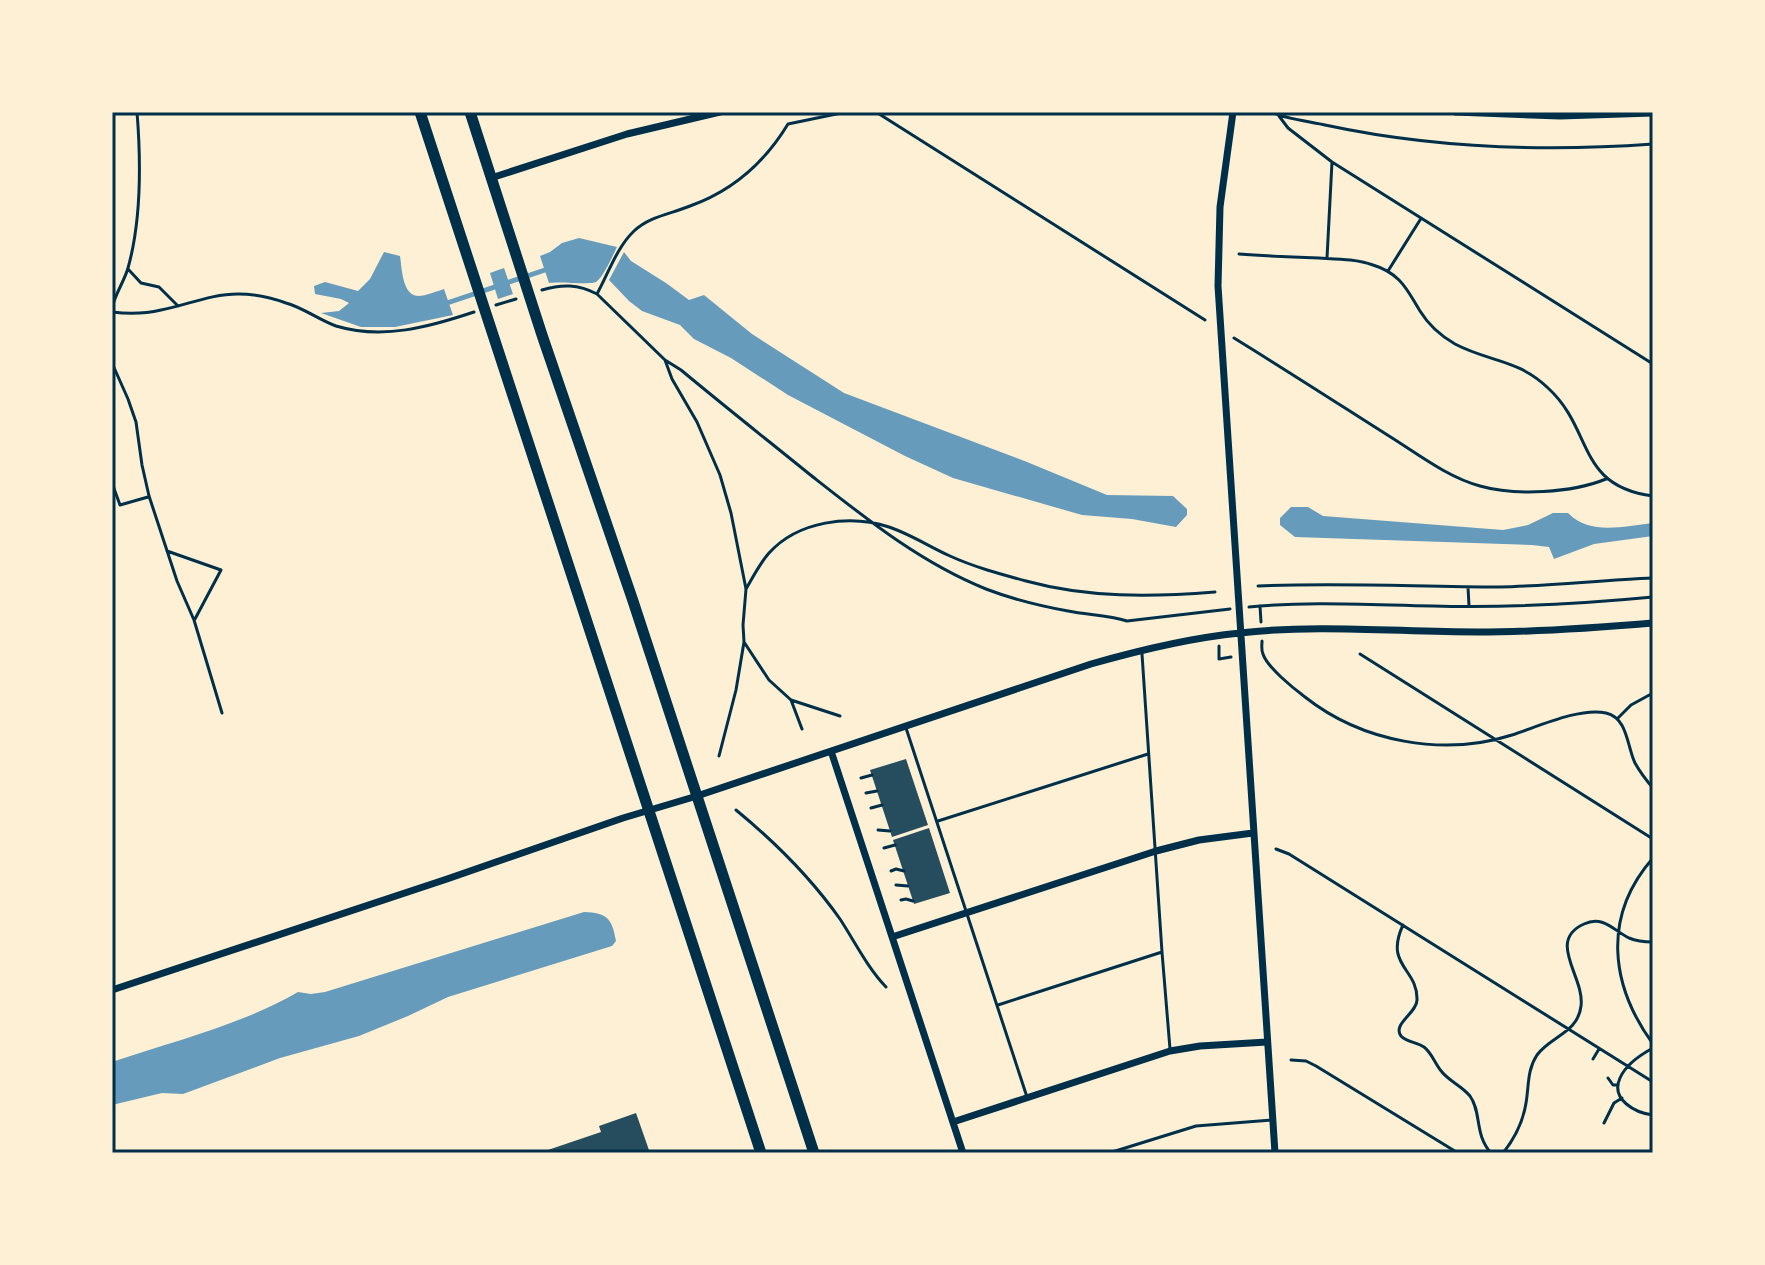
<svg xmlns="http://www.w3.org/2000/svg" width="1765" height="1265" font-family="'Golos Text',sans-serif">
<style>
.water{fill:#669bbc}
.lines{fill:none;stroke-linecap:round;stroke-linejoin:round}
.stream{stroke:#669bbc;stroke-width:5}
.building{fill:#264d5e}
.path{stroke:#003049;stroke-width:3}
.service{stroke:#003049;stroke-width:3}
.minor{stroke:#003049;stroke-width:7}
.primary{stroke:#003049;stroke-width:11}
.neatline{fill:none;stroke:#003049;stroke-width:3}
</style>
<rect width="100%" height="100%" fill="#fdf0d5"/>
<!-- water -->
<path class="water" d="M579,238L617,247C613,255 603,278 596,282C591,285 559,281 549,283L540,256L550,252L562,243Z
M384,252L400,256C402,268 402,295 418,296C426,296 437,291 444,289L453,315L395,327H361L321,313L339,311L349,303L341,299L315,294L314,286L325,282L358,291L370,279Z
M624,252L631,261L666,283L689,300L704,295L752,334L844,393L1027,462L1107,495L1173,496L1187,509V515L1176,527L1132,519L1082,515L953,478L905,456L788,395L731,358L694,339L680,325L642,311L629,301L609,280Z
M504,268L513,294L498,299L490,273Z
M1291,507H1308L1323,516L1503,530L1528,525L1553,513H1568C1591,536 1623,526 1653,523V536L1594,544L1554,559L1549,547L1532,545L1295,537L1280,525V518Z
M584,912C607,913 612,918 616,941L612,946L448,997L408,1016L359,1036L280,1058L183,1094L162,1093L112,1105V1062C174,1041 241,1025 298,992L311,994L325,992Z"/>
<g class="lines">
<!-- stream -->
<path class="stream" d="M444,304L548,269"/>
</g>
<!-- building -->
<path class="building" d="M906,759L928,825L892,837L870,770Z
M929,828L950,893L914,904L893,840Z
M636,1113L650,1153H539L601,1132L599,1126Z"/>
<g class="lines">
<!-- path -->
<path class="path" d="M876,112L1205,320
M1272,112C1281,118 1312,122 1325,125C1432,148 1544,152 1653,144
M1279,116L1288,128L1332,162L1653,364
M1239,254C1266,256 1292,257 1319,258C1337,259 1356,259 1373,265C1383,268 1392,273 1399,280C1408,289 1413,300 1420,311C1428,324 1441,336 1455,344C1489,362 1518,359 1548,388C1594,430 1576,486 1653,496
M1327,258L1332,162
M128,269L141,283L159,287L178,306
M1388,271L1420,220
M542,290C562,284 578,284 597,294L665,360L681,370C723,405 766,439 808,473C864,517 919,562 986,589C1012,599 1040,606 1068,611C1088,615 1108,615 1127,621L1230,609
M597,294C608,274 617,247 634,231C650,216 671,214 690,206C732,191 765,162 788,124L846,112
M496,305L516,299
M112,308C115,294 124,282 128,268C142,218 141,162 137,112
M112,312C128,314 144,314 161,310C187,305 211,294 238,294C254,294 272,298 286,303C304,308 319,320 336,326C383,340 429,327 474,312
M1234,338C1286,370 1337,403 1389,436C1418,454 1447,477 1480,486C1515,496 1572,493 1606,479
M665,360L672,379L697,422L720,475L731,513L746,589L743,625L744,642L736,690L719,756
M112,363L128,399L136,422L142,465L149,496L177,581L194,620L222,713
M112,483L120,505L148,497
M167,551L221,570L195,619
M1258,586C1339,582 1419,587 1499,587C1551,586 1602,580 1653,578
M1468,587L1469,606
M746,589C753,577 760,563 769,553C798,521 850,514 889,527C910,534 930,547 950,556C974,567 1000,574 1026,581C1088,598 1151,597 1215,592
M1260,606L1261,622
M1249,607C1310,601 1372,605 1433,606C1506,608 1580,604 1653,597
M1262,641C1262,645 1261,650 1263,654C1267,667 1293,688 1305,697C1362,742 1443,757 1512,735C1537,727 1580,707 1606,713C1628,718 1627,747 1635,763C1640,772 1646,780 1653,788
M744,642L769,680L791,700L840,716
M1219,646V659L1231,657
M1360,654L1653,839
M791,700L802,729
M1618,718L1631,705L1653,693
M861,778L872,775
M866,793L877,791
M871,808L882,805
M736,810C775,842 811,878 840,919C855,942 867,967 886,987
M878,830L890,831
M884,848L895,845
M1276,849L1289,854L1653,1082
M1653,858C1602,916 1610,985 1653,1044
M891,871L896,869L904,871
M896,885L908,886
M901,900L906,899L913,901
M1403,925C1384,966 1418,968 1417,1000C1417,1013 1392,1024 1401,1036C1406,1042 1417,1042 1424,1047C1432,1053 1435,1064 1442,1072C1449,1081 1462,1086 1470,1096C1482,1113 1474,1134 1491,1153
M1653,1048C1640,1055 1626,1064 1620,1078C1610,1100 1636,1113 1653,1115
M1593,1059L1599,1049
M1291,1060L1306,1061L1316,1066L1458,1153
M1608,1078L1613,1085H1618
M1604,1123L1614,1103L1622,1098
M1503,1153C1515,1138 1523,1122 1526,1103C1529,1086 1527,1070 1537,1055C1551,1036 1578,1033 1581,1006C1585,977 1546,941 1584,924C1603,915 1613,930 1629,938C1636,941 1645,942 1653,942"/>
<!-- service -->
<path class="service" d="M1142,654L1162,952L1170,1049
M906,728L1027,1097
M938,821L1148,754
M998,1005L1162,952
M1109,1153L1196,1126L1272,1120"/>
<!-- minor -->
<path class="minor" d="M1233,112L1220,207L1218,286L1275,1153
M1455,112L1560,116L1653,113
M491,178L627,134L720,112
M831,751L963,1153
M892,937L1156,851L1199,840L1253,833
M112,990L447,879L623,818L697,796L1091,664C1140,650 1189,638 1240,633C1318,624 1398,632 1477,632C1536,632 1594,628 1653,623
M953,1122L1170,1051L1200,1046L1267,1042"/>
<!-- primary -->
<path class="primary" d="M420,112L761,1153
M470,112L542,335L633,601L814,1153"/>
</g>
<!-- border -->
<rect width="1765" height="1265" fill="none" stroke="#fdf0d5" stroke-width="228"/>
<rect x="114" y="114" width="1537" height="1037" class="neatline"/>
</svg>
